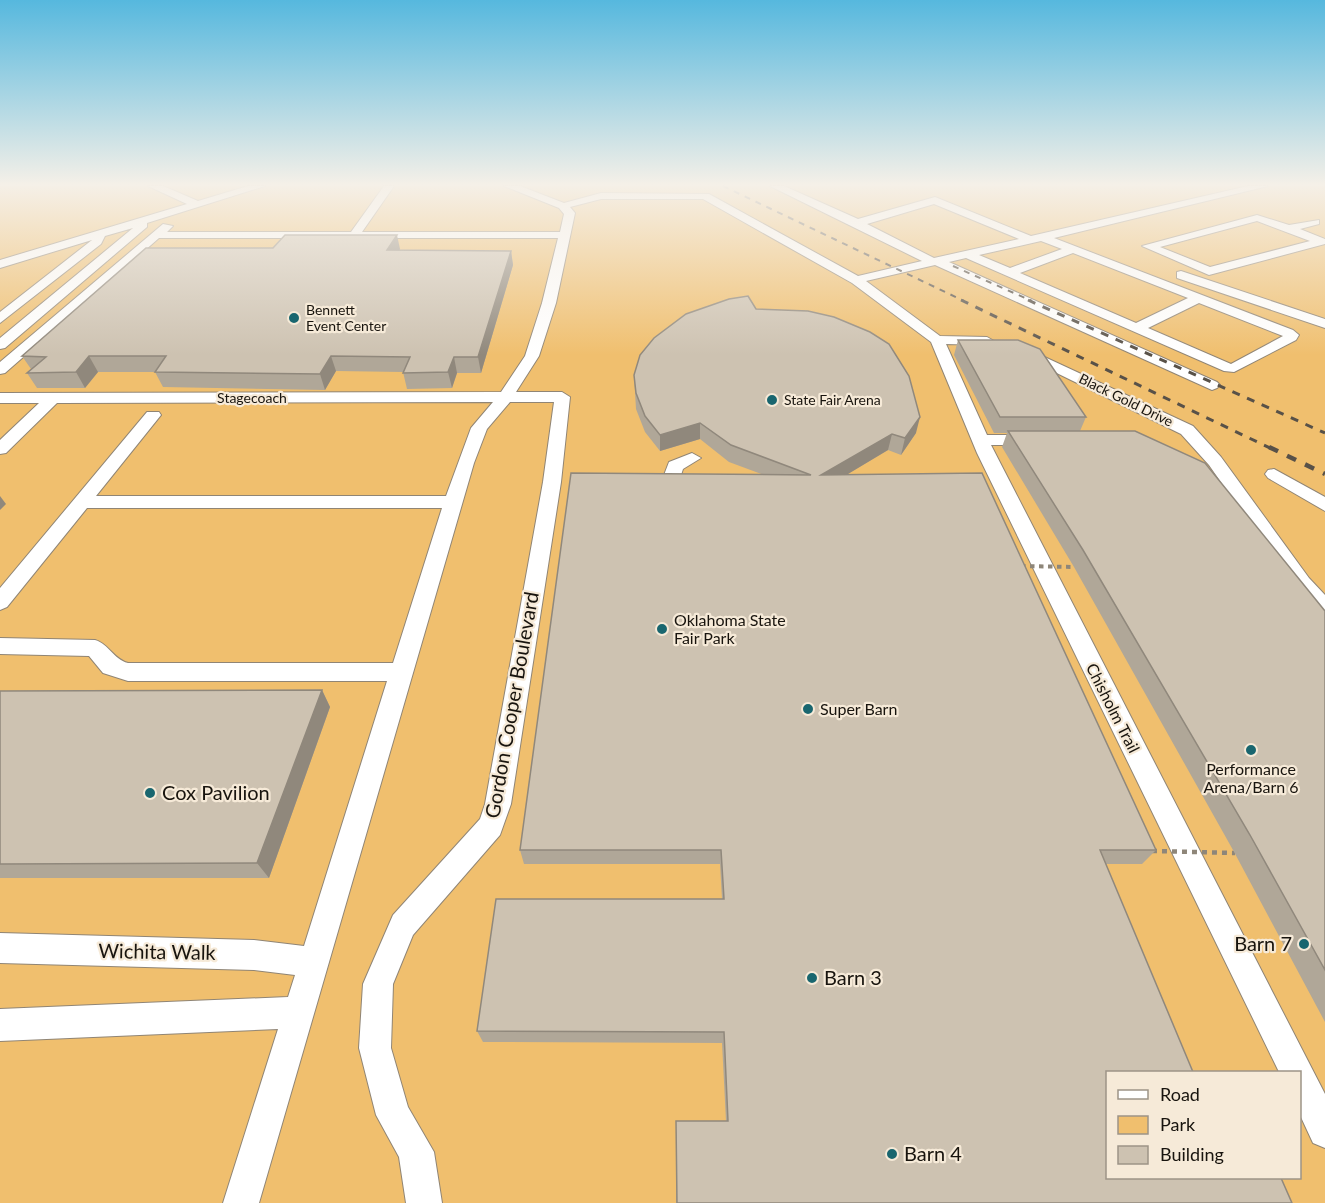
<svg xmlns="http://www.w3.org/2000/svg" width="1325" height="1203" font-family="Lato,sans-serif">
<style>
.green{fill:#f0bf6e;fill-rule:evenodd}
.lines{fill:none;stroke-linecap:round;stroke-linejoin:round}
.minor-casing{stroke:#908575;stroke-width:2}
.minor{fill:#fff;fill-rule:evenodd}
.rail-far2{stroke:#585148;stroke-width:2;stroke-dasharray:6 6;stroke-linecap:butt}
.rail-far1{stroke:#585148;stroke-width:3;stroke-dasharray:8 8;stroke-linecap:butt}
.rail{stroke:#585148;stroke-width:4.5;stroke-dasharray:10 10;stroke-linecap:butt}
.path-bridge-far1{stroke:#8e8679;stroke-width:4;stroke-dasharray:4.5 4.5;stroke-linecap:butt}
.path-bridge{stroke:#8e8679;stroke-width:4.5;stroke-dasharray:5 5;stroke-linecap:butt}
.wall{fill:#b0a798}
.shaded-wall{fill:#90887c}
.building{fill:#cdc2b1;stroke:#90887c;stroke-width:1.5}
.poi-dot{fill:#19666f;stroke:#f6ead8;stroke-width:2}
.labels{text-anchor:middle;stroke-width:4.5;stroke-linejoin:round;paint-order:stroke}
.far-poi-label{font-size:14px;fill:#18140e;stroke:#f6ead8;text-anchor:start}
.far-street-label{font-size:14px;fill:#18140e;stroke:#f6ead8}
.poi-label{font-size:16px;fill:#18140e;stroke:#f6ead8;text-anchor:start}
.street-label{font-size:16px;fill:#18140e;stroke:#f6ead8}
.near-street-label{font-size:20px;fill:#18140e;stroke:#f6ead8}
.near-poi-label{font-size:20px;fill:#18140e;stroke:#f6ead8;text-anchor:start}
</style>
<rect width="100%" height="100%" fill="#e9ddcb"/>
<!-- green -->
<path class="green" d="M0,186H1325V1203H0ZM1108,1072H1300V1178H1108Z"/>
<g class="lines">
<!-- minor casing -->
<g class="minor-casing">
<path id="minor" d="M148,186H163L198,201L248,186H265L147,223V227L5,348L0,349V338L133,228L105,236L101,244L0,323V312L92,240L0,268V260L187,204Z
M384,186H394L362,232H560L564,214L559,208L504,186H520L564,203L601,193L709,194L858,276L922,261L770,186H784L858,219L935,197L1031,236L1248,186H1268L1054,238L1293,330L1299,335L1296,340L1234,372L1224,371L966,258L949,262L1217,382L1220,385L1217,388L1212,390L935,265L866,281L940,336L987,337L994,341L987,345L946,344L987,435H1034L1042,440L1034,445H991L1325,1094V1148L1313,1143L1300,1115V1072H1279L977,453L931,342L852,283L703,199H601L570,207L575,213L556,303L539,356L516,392H562L570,397L561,482L511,804L500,835L413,935L393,984L391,1048L408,1107L434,1152L442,1203H406L399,1157L376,1115L359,1048L363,984L393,915L480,819L485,804L543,482L554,402H510L487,429L474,463L259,1203H223L278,1029L0,1041V1009L288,997L295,975L254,970L0,963V933L254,940L304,946L387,681H128L103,673L89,656L0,654V638L95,640C109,644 113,659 128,663H393L442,508H87L7,607L0,610V588L147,412H159L161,415L96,496H446L471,428L493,402L57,403L6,453L0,454V440L39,403H0V393L501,392L525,356L542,303L558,238H159L5,373L0,374V362L163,224L173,226L167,232H351ZM934,204L1019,239L934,258L867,224ZM1041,241L1062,249L1010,268L979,255ZM1073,253L1188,298L1136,323L1020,273ZM1199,303L1283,336L1231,364L1148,328Z
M1257,215L1289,225L1319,220V224L1300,229L1325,239V244L1209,275L1142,246ZM1257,221L1310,241L1210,267L1160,247Z
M1181,271L1325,319V328L1177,278V272Z
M1023,347L1193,426L1221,457L1309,578L1325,595V617L1318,614L1295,588L1209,465L1181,434L1018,354L1016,351Z
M692,453L701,458L683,469L678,484L651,485L642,480L651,475H664L669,462Z
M1274,469L1325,497V511L1268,478L1265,474L1268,470Z"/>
</g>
<!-- minor -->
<use href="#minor" class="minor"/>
<!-- rail-far2 -->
<path class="rail-far2" d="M723,186L964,301
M953,266L1032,301"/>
<!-- rail-far1 -->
<path class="rail-far1" d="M961,300L1272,449
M1028,300L1325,433"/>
<!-- rail -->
<path class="rail" d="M1269,447L1325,474"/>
<!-- path-bridge-far1 -->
<path class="path-bridge-far1" d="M1021,566L1074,567"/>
<!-- path-bridge -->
<path class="path-bridge" d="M1152,851L1235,853"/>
</g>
<!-- wall -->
<path class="wall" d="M400,249V250L511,251L513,265L481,373H457L452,388L407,389L403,372L336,371L325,390L163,387L155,372H98L85,388H37L27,373L31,369L22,356Z
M756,309L916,433L901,455L888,450L846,475L1156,850L1142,864H1106L1107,1072L1292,1203H676V1121H726L722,1043L483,1042L477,1031L722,899L720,864H524L520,850L764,475L729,462L700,439L660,451L645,432L636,409L634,375Z
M958,340L1086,417L1080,431L1325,611V1022L1233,850L1074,567L1002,447L1007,433H994L954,355Z
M322,690L330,707L269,878H0V691Z"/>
<!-- shaded-wall -->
<path class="shaded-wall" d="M397,235L400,249L391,264L387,250Z
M511,251L513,265L481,373L478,357Z
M89,356L98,372L85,388L76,372Z
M331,356L336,371L325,390L320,374Z
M454,357L457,373L452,388L448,372Z
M920,417L916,433L901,455L905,438Z
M700,423V439L660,451V435Z
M892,434L888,450L818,492L821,475Z
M0,496L6,504L0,510Z
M322,690L330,707L269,878L257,863Z"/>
<!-- building -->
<path class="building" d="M285,235H397L387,250L511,251L478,357H454L448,372L403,373L410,357L331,356L320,374L155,372L166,356H89L76,372L27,373L46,357L22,356L146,248H273Z
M748,296L756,309L808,311L834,317L870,332L889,344L909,376L920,417L905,438L892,434L821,475L982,473L1156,850H1100L1193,1072H1107V1178H1281L1292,1203H677L676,1121H728L724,1032L477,1031L496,899H724L721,850H520L571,473L811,475L731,445L700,423L660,435L645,416L636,393L634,375L640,355L654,338L686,314L729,299Z
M958,340H1018L1040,349L1086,417H1000Z
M1008,431H1135L1205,463L1325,611V970L1250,835L1083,550Z
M322,690L257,863L0,864V691Z"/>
<!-- sky -->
<linearGradient id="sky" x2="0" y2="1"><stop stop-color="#56b8de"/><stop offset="0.52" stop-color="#f5f0e8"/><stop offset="1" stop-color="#f5f0e8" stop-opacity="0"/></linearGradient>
<rect width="1325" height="355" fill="url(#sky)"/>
<!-- markers -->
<g class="poi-dot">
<circle cx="294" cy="318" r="6"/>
<circle cx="772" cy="400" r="6"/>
<circle cx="662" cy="629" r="6"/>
<circle cx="808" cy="709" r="6"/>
<circle cx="1251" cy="750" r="6"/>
<circle cx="150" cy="793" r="6"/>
<circle cx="1304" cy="944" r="6"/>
<circle cx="812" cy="978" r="6"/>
<circle cx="892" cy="1154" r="6"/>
</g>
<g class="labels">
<!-- far-poi labels -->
<g class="far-poi-label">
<text x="306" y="315">Bennett<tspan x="306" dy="16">Event Center</tspan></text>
<text x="784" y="405">State Fair Arena</text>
</g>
<!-- far-street labels -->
<g class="far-street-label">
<text x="252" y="403">Stagecoach</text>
<text transform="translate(1126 400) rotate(26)" y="5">Black Gold Drive</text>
</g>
<!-- poi labels -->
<g class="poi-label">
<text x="674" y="626">Oklahoma State<tspan x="674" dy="18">Fair Park</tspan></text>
<text x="820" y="715">Super Barn</text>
<text x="1251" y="775" text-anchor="middle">Performance<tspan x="1251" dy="18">Arena/Barn 6</tspan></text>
</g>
<!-- street labels -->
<g class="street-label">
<text transform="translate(1113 708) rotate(63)" y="6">Chisholm Trail</text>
</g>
<!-- near-street labels -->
<g class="near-street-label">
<text transform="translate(512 705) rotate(-80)" y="7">Gordon Cooper Boulevard</text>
<text transform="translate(157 952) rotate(1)" y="7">Wichita Walk</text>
</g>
<!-- near-poi labels -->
<g class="near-poi-label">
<text x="162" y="800">Cox Pavilion</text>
<text x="1292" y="951" text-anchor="end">Barn 7</text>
<text x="824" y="985">Barn 3</text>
<text x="904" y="1161">Barn 4</text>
</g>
</g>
<!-- legend -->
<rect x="1106" y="1071" width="195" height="108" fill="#f6ead8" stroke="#9d9487" stroke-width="1.5"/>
<rect x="1118" y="1090" width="30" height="9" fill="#ffffff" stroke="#9d9487" stroke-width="1.5"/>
<text x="1160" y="1101" font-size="18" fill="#18140e">Road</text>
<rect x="1118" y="1116" width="30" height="18" fill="#f0bf6e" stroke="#9d9487" stroke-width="1.5"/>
<text x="1160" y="1131" font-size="18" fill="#18140e">Park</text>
<rect x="1118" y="1146" width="30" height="18" fill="#cdc2b1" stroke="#9d9487" stroke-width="1.5"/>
<text x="1160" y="1161" font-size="18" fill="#18140e">Building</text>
</svg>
